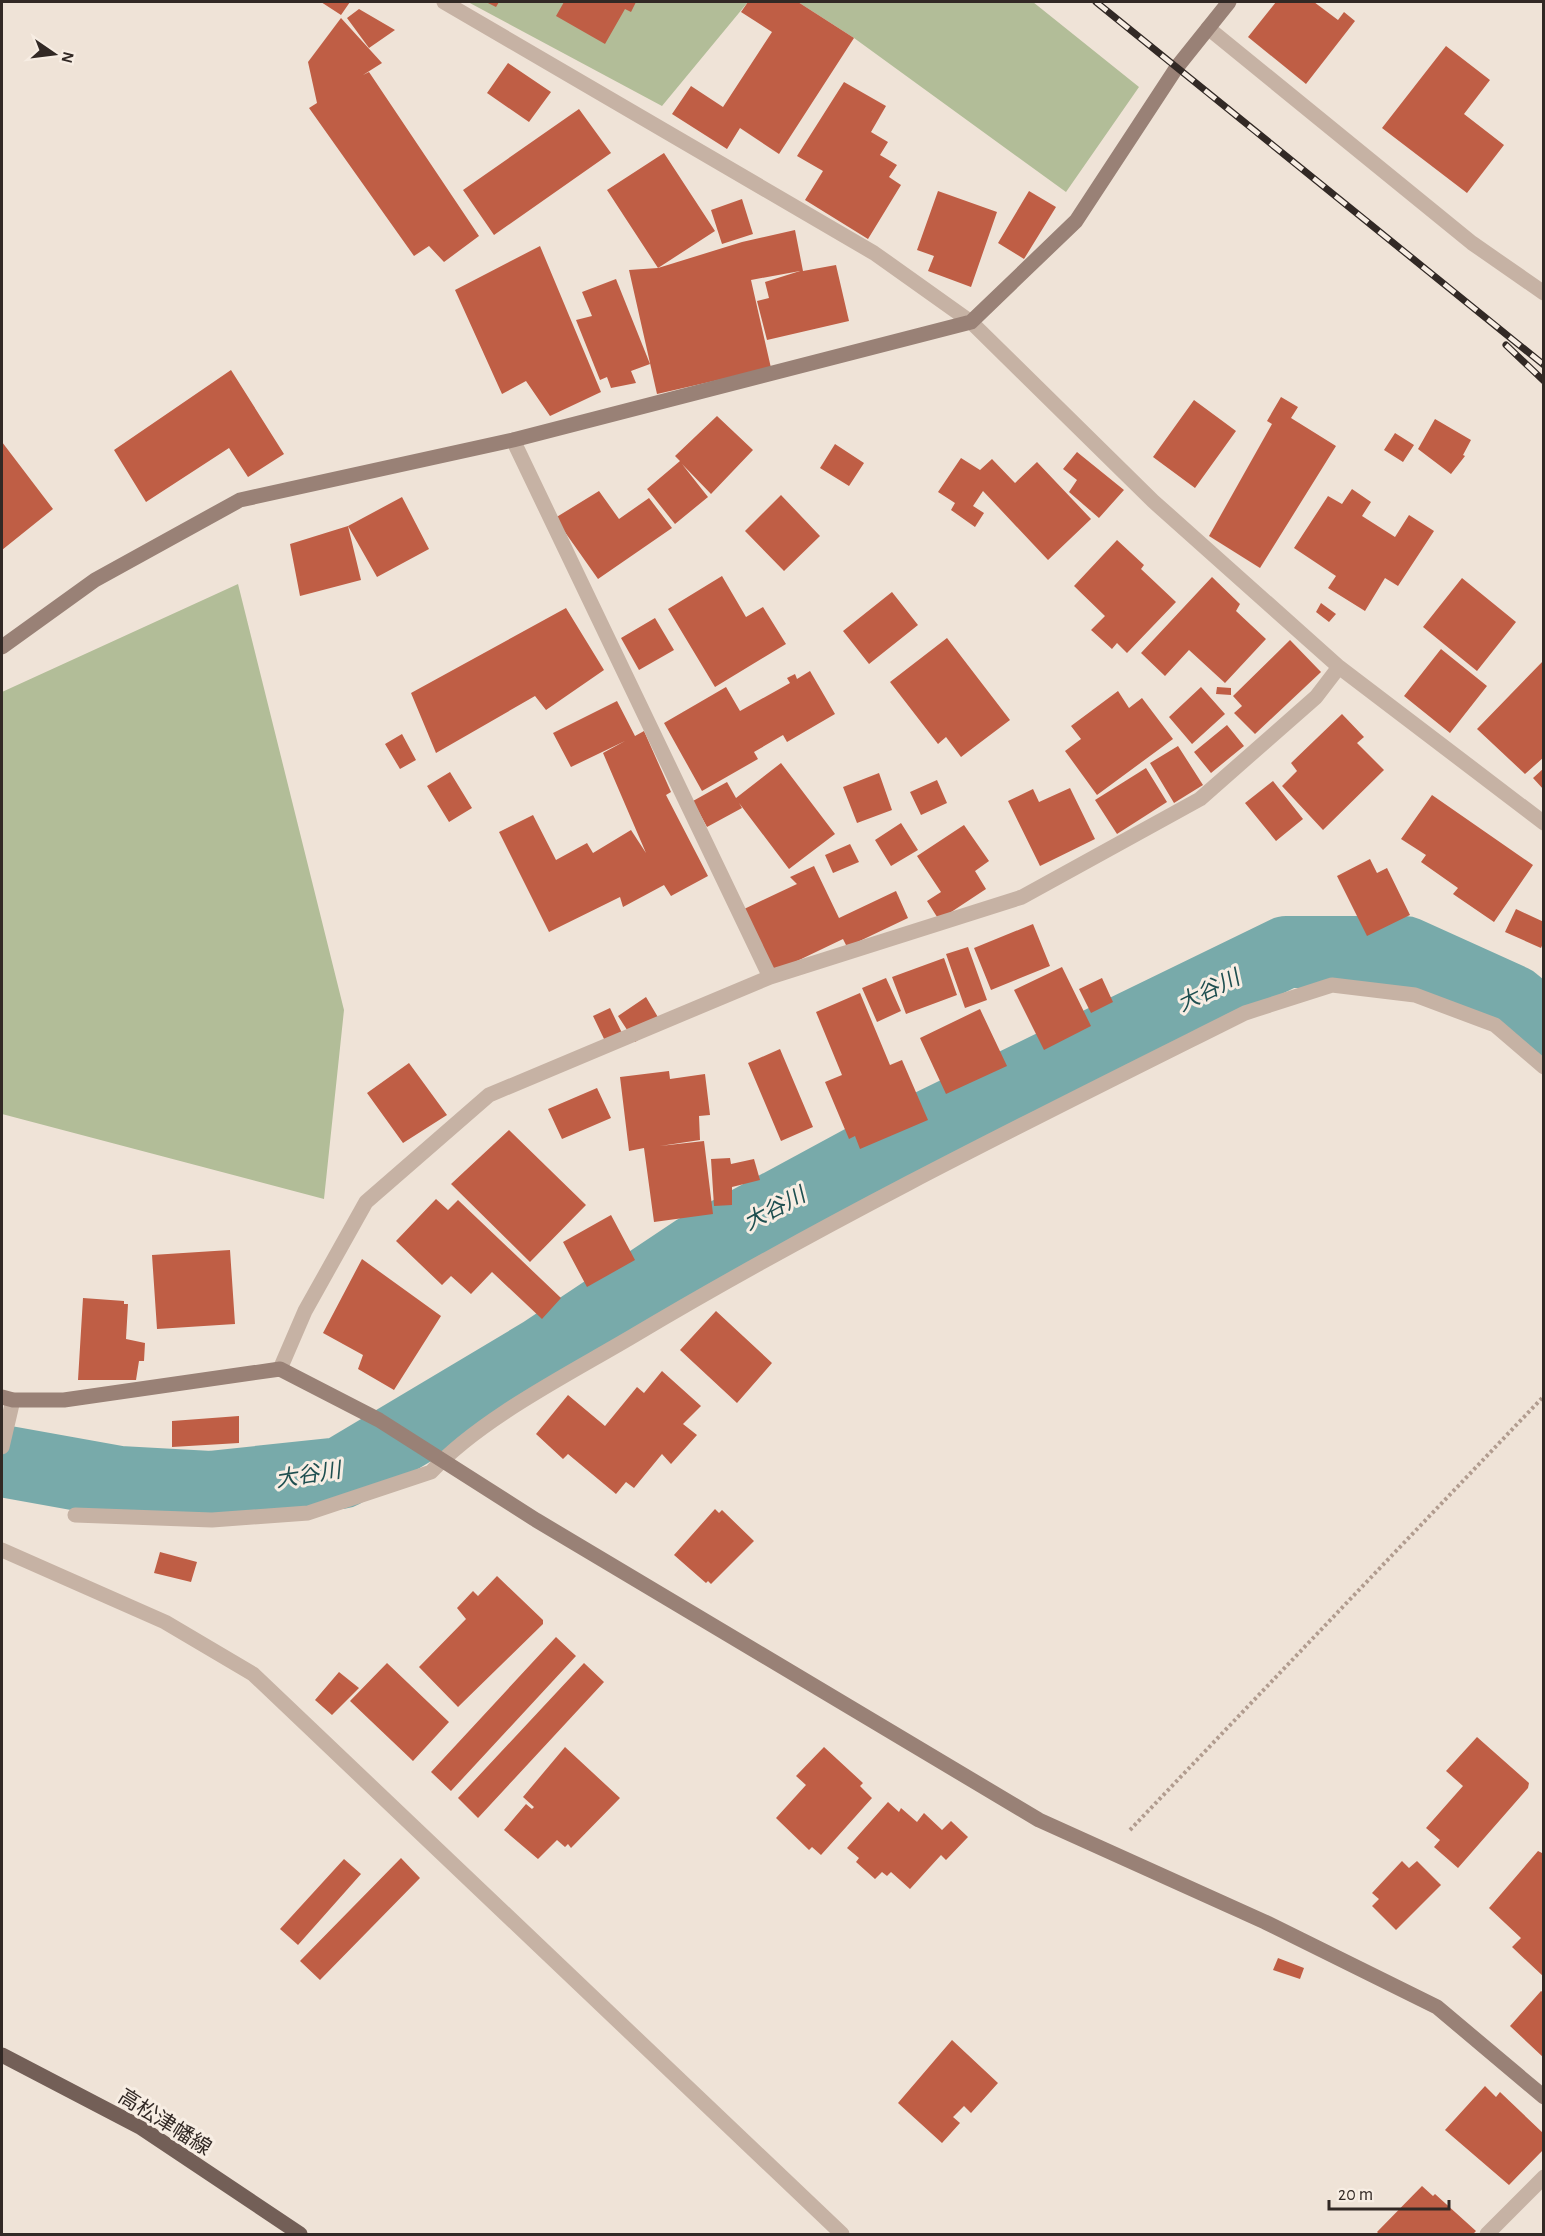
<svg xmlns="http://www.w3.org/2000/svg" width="1545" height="2236" font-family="'Alegreya Sans','Noto Sans JP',sans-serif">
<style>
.green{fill:#b2bd98}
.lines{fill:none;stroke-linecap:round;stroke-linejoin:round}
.river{stroke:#78aaaa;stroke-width:72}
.building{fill:#bf5e45}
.path{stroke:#b19c8f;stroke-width:4;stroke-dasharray:3 3;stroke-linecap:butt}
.street{stroke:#c6b2a4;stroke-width:15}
.secondary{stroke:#998176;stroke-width:15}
.primary{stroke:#735f57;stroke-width:15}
.rail-casing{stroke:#322925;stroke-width:7}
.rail{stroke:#f7ede3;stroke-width:4.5;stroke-dasharray:14;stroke-linecap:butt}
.labels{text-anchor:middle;stroke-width:6;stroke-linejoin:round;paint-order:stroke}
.street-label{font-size:21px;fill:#322925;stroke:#f7ede3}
.water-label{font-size:22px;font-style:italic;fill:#1e4f50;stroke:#f7ede3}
</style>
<rect width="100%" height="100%" fill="#efe3d7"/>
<!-- green -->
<path class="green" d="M468,2H748L662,106Z
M798,2H1033L1139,87L1066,192L854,38Z
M238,584L344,1010L324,1199L2,1114V692Z"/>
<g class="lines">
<!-- river -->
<path class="river" d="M2,1461L119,1482L210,1487L341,1473L542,1353L695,1251L906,1137L1286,952H1405L1513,1001L1544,1027"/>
</g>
<!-- building -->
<path class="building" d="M321,2H350L341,15Z
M486,2H499L496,7Z
M564,2H636L631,12L625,9L605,44L556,16Z
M748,2H798L854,38L779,154L740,128L727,149L672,114L691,86L723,107L772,32L741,12Z
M1276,2H1314L1338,20L1344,12L1355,21L1306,84L1248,37Z
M359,9L395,30L369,48L347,18Z
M341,18L382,63L363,75L369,72L479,236L444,262L429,246L414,256L309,108L317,103L308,62Z
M1446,46L1490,80L1464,114L1504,145L1467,193L1382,128Z
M508,63L551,92L529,122L487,93Z
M844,82L886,106L871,132L888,142L880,155L897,165L889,177L901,185L868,239L805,200L823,171L797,156Z
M579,109L611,153L494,235L463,190Z
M664,153L715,231L658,268L607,190Z
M938,191L997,212L971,287L928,271L934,256L917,250Z
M1029,191L1056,207L1024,259L998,243Z
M742,199L753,234L722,244L711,210Z
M795,230L803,271L836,265L849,321L767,340L757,301L769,298L765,282L800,271L751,280L771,368L657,394L629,270L658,268L742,242Z
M540,246L601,392L550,416L526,381L502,394L455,290Z
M616,279L650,364L631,371L636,383L611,388L607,377L600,380L576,320L592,316L582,292Z
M231,370L284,454L248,477L229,448L146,502L114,450Z
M1281,397L1298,407L1291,418L1336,446L1260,568L1209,536L1272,424L1267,421Z
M1194,400L1236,431L1195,488L1153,457Z
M717,416L753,450L711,494L682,464L708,497L675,524L647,489L680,461L675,456Z
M1435,419L1471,440L1463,455L1465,456L1451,474L1418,449Z
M1395,433L1414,445L1403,462L1384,450Z
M2,442L53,509L2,550Z
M835,444L864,463L849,486L820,468Z
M1077,452L1124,490L1099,518L1069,492L1077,480L1063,469Z
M961,458L980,470L992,459L1015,483L1037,462L1091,519L1048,560L983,491L973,506L984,513L975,527L951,510L955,503L938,492Z
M1352,489L1371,502L1362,516L1395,537L1409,515L1434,531L1398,586L1385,578L1365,611L1328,588L1336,576L1294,548L1328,496L1342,504Z
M599,491L619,519L649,498L672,528L598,579L555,518Z
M781,495L820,536L784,571L745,531Z
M402,497L429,549L377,577L348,526Z
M348,526L361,580L300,596L290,544Z
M1117,540L1144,565L1141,569L1176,602L1127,653L1117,643L1112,649L1091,630L1105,616L1074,586Z
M722,576L746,617L763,607L786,644L715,687L668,609Z
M1212,577L1240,604L1236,611L1266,639L1225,683L1189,650L1165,676L1141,653Z
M1462,578L1516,622L1477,671L1423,627Z
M892,592L918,625L869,664L843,631Z
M1321,603L1336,614L1329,622L1316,612Z
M566,608L604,670L546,710L535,696L436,753L411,693Z
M655,618L674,650L639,670L621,638Z
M947,638L1010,720L961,757L946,737L938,744L890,682Z
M1290,640L1321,672L1255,734L1234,713L1242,706L1233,696Z
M1441,649L1487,686L1450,733L1404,696Z
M1544,660V757L1525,774L1477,729Z
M810,671L835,714L787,742L783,735L754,752L758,759L702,791L664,723L726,687L740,711L790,683L787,678L795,674L797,679Z
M1201,687L1225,714L1192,744L1169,717Z
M1217,687L1231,688V695L1216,694Z
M1118,691L1129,708L1142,698L1173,739L1097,795L1065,751L1081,739L1071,726Z
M617,701L635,736L644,731L671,792L666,795L708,876L671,896L664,885L623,907L620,897L549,932L499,832L533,815L556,860L587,843L593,853L631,830L646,853L603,753L625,741L571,767L553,733Z
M1342,714L1364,737L1357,743L1384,770L1323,830L1282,786L1297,771L1291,763Z
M1227,725L1244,746L1211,773L1194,752Z
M402,734L416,760L400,769L385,744Z
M1178,746L1203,785L1174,803L1150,763Z
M781,763L835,834L789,869L739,803L742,808L707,827L693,801L727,782L736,798Z
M1146,768L1167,802L1117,834L1095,800Z
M1544,768V790L1533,778Z
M450,772L472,808L449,822L427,786Z
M879,773L892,810L857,823L843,787Z
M937,780L947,803L921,815L910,792Z
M1273,781L1303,819L1276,841L1245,803Z
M1070,788L1095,839L1040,866L1008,801L1033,789L1039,802Z
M1432,795L1533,865L1494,922L1453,894L1458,888L1421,862L1426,855L1401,839Z
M901,823L918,850L891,866L875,840Z
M964,825L989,861L975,871L986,889L939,920L927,901L941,892L917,856Z
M850,844L859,862L833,873L825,855Z
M1370,859L1377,873L1387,868L1410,915L1367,936L1337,876Z
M814,866L839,918L896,891L908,918L847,947L843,939L772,973L742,910L797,884L790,877Z
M1516,909L1544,922V941L1541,948L1505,932Z
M1033,924L1050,966L991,990L974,948Z
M968,947L987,1000L965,1008L946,954Z
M944,958L957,995L906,1014L892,977Z
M1062,967L1091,1026L1044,1050L1014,990Z
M886,978L901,1011L877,1022L862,988Z
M1102,978L1113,1002L1091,1013L1079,989Z
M860,993L890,1065L902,1060L928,1120L860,1149L855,1136L849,1139L825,1082L842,1075L816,1012Z
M646,997L662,1024L635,1042L618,1016Z
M610,1008L622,1033L605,1041L593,1016Z
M980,1009L1007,1066L946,1094L920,1038Z
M780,1049L813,1127L781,1141L748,1063Z
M409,1063L447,1115L403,1143L367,1093Z
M669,1071L670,1079L705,1074L710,1115L699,1116L700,1140L660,1146L704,1141L713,1214L654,1222L644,1148L629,1151L620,1077Z
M597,1088L611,1118L562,1139L548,1109Z
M509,1130L586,1205L530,1262L451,1184Z
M730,1158L731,1164L754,1159L760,1180L732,1187V1205L714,1206L711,1159Z
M436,1199L448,1210L458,1200L561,1298L542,1319L492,1272L471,1294L451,1276L442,1285L396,1241Z
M611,1215L635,1260L587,1287L563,1242Z
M230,1250L235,1324L157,1329L152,1255Z
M362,1259L441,1316L394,1390L358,1369L363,1355L323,1333Z
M83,1298L124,1301V1304H128L126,1339L145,1343L144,1361H139L136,1380H78Z
M716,1311L772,1363L737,1403L680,1350Z
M662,1371L701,1406L683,1424L697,1435L671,1464L662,1454L634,1488L626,1482L616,1494L568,1454L563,1459L536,1434L568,1395L605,1426L637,1387L644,1393Z
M239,1416V1443L172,1447V1421Z
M715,1509L719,1513L722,1510L754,1541L711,1584L708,1581L706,1583L674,1555Z
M160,1552L197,1562L191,1582L154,1573Z
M497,1576L543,1620V1624L458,1707L419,1667L466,1619L457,1608L473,1591L478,1596Z
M556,1637L576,1656L451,1791L431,1772Z
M387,1663L449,1722L413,1761L350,1701Z
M584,1663L604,1682L478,1818L458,1798Z
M339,1672L359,1688L332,1715L315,1700Z
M1477,1737L1529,1783L1528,1788L1458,1868L1434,1847L1440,1840L1426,1828L1463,1786L1446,1771Z
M565,1747L620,1798L571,1848L568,1844L565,1847L557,1840L538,1859L504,1830L526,1804L532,1809L534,1807L523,1797Z
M824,1747L863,1783L860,1786L872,1798L821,1855L812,1847L809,1850L776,1818L806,1785L796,1776Z
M888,1802L899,1812L901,1808L917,1822L924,1813L942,1830L951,1821L968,1837L946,1860L941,1855L910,1889L891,1872L887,1876L882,1872L875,1879L856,1862L859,1858L847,1848Z
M1538,1851L1544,1854V1977L1512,1947L1521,1938L1489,1908Z
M401,1858L420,1878L320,1980L300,1961Z
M344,1859L361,1874L298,1945L280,1929Z
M1402,1861L1409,1868L1417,1861L1441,1885L1396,1930L1372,1906L1379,1899L1372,1893Z
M1278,1958L1304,1968L1300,1979L1273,1970Z
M1541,1991L1544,1993V2058L1510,2026Z
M952,2040L998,2083L971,2113L964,2106L953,2117L960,2123L942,2143L898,2103Z
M1485,2086L1496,2097L1500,2092L1544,2134V2149L1509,2185L1445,2130Z
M1422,2186L1433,2196L1435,2194L1476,2231L1473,2234H1379L1377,2232Z"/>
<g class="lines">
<!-- path -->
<path class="path" d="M1130,1830L1544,1396"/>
<!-- street -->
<path class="street" d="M444,2L874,253L971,322L1153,501L1339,667L1544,823
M1208,28L1472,243L1544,293
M513,440L770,977
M280,1369L305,1311L366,1202L489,1095L770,977L1022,897L1200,799L1316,697L1339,667
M2,1447L13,1400
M75,1515L212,1520L308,1513L431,1472C481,1418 569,1374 633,1336C831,1218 1039,1116 1245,1013L1332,985L1415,995L1495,1025L1544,1067
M2,1550L165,1622L253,1674L842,2234
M1487,2234L1544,2177"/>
<!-- secondary -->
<path class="secondary" d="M2,647L95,580L240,500L513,440L971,322L1076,221L1177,67L1229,2
M2,1397L13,1400H64L280,1369L379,1420L536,1520L1039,1820L1265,1922L1437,2007L1544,2097"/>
<!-- primary -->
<path class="primary" d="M2,2055L140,2127L300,2234"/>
<!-- rail casing -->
<g class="rail-casing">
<path id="rail" d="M1096,2L1544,365
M1506,345L1544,381"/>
</g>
<!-- rail -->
<use href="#rail" class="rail"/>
</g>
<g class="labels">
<!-- street labels -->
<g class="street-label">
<text transform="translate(165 2122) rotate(32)" y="7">高松津幡線</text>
</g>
<!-- water labels -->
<g class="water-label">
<text transform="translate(1208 990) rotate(-26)" y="8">大谷川</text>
<text transform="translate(774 1208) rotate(-28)" y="8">大谷川</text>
<text transform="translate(308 1474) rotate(-9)" y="8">大谷川</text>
</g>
</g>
<!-- border -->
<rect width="1545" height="2236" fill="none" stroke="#322925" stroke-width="6"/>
<!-- north arrow -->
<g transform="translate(54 54) rotate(104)" stroke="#f7ede3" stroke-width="4.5" paint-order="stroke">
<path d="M0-4.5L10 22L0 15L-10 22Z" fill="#322925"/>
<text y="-9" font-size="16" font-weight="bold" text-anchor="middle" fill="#322925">N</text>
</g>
<!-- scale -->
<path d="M1329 2200v9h120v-9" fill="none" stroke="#322925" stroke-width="3"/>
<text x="1338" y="2200" font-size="18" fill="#322925" stroke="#f7ede3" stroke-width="4.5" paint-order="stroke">20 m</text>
</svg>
